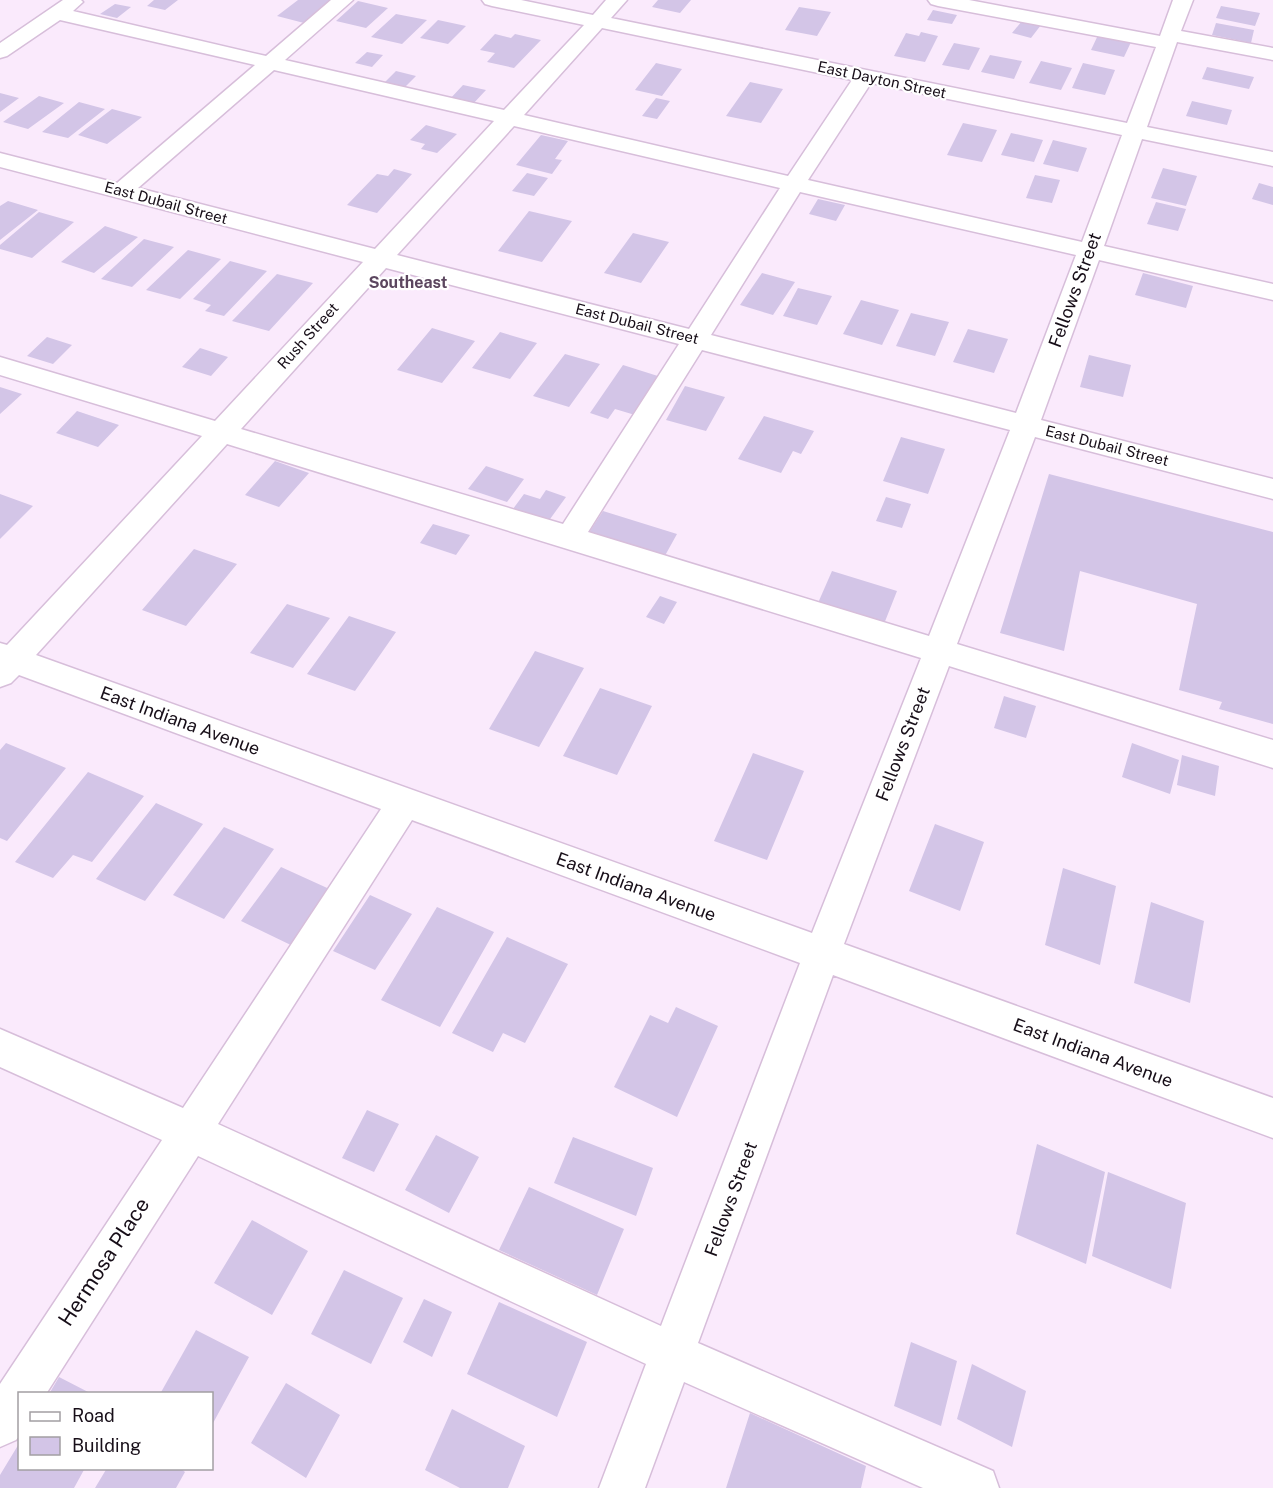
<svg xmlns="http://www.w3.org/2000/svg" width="1273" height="1488" font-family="'Public Sans',sans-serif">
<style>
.building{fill:#d3c5e7}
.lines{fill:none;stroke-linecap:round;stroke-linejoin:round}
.minor-casing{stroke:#d7beda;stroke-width:3}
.minor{fill:#fff;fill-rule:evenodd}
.labels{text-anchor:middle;stroke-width:4.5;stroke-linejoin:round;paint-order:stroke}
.far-street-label{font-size:15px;fill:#170e18;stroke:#fff}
.far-neighbourhood-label{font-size:16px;font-weight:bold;fill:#5c465f;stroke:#fff}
.street-label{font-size:18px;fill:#170e18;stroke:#fff}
.near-street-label{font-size:21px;fill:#170e18;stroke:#fff}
</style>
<rect width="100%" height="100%" fill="#faeafc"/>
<!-- building -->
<path class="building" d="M154,0H178L165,10L147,6Z
M298,0H333L304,23L277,16Z
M658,0H691L680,13L652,7Z
M358,1L388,8L366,28L336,21Z
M115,4L131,7L117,18L100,14Z
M1221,6L1260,13L1255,26L1216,18Z
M799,7L831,12L817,36L785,30Z
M933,10L957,15L952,24L927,20Z
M396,14L427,20L402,44L371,37Z
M438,20L466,26L448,44L420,38Z
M1022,21L1041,25L1031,38L1012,33Z
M1216,23L1254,30L1251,43L1212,35Z
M921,32L938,36L925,62L894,56L906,33L919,36Z
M1099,33L1132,40L1124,57L1091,50Z
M495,34L511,38L515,34L541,40L514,68L487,62L495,53L480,50Z
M954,43L980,48L969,70L942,65Z
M367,52L383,55L372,67L355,63Z
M990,55L1022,61L1014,79L981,72Z
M1041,61L1072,68L1061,90L1029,83Z
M656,63L682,69L662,96L635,90Z
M1083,63L1115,70L1105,95L1072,88Z
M1207,67L1254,77L1249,89L1202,79Z
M396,71L416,76L404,88L384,83Z
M750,82L783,89L761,123L726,116Z
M463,85L486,90L472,105L449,100Z
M0,93L19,98L0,112Z
M39,96L64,103L28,129L3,122Z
M656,98L670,101L657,119L642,116Z
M1192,101L1232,110L1227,125L1186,116Z
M79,102L105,109L68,138L42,132Z
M112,109L142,117L107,144L78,135Z
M963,123L997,130L982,162L947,155Z
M426,125L457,134L437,153L421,149L425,144L410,140Z
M1011,133L1043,140L1034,162L1001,155Z
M541,135L568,141L555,159L562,160L552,174L516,165Z
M1053,140L1087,148L1078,172L1043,164Z
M1163,168L1197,176L1186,206L1151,198Z
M394,169L412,174L377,213L347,205L377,174L388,176Z
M527,173L548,178L534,196L512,191Z
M1035,175L1060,180L1052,203L1026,198Z
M1259,183L1273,187V205L1252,199Z
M818,199L845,205L836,221L809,214Z
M8,201L38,210L0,240V206Z
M1156,202L1186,209L1178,231L1147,224Z
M529,211L572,221L542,262L498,251Z
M39,212L74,222L32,258L0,249V245Z
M105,226L138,237L94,273L61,262Z
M633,233L669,242L641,283L604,273Z
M144,239L174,247L132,287L101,279Z
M188,250L221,259L180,299L146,290Z
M230,261L267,271L224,316L205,311L211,305L193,299Z
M762,273L795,282L773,315L740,305Z
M1143,273L1193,286L1186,308L1135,295Z
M277,274L313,283L269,331L232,321Z
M798,288L832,296L817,325L783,316Z
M861,300L899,310L882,345L843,334Z
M911,313L949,322L935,356L896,346Z
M432,328L475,341L442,383L397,370Z
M968,329L1008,339L994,373L953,362Z
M500,332L537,343L510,379L472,368Z
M47,337L72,345L53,364L27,356Z
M200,348L228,357L211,376L182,367Z
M565,354L600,364L569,407L533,396Z
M1089,355L1131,365L1123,397L1080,387Z
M623,365L661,377L635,415L615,409L608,419L590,413Z
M685,386L725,397L706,431L666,420Z
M0,387L22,394L0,414Z
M77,411L119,425L98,447L56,433Z
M764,416L814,431L801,454L793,451L781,473L738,459Z
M901,437L945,449L928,494L883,481Z
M275,461L309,473L279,507L245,495Z
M486,466L524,479L507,502L468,489Z
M1049,474L1273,532V724L1219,709L1222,702L1179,690L1197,604L1080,571L1064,651L1000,633Z
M546,490L566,497L545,526L510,513L524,494L540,499Z
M0,494L33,506L0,539Z
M886,497L911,504L902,528L876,521Z
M603,511L677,534L662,561L586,537Z
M433,524L470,535L456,555L420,543Z
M194,549L237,564L186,626L142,610Z
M832,571L897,591L884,624L818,603Z
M660,596L677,602L664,624L646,617Z
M287,604L330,618L293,668L250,653Z
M349,616L396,632L355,691L307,674Z
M535,651L584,668L539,747L489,729Z
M600,688L652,706L617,775L563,756Z
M1004,696L1036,706L1026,738L994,728Z
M6,743L66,768L7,841L0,838V750Z
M1132,743L1179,760L1170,794L1122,777Z
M753,753L804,771L767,860L714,841Z
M1182,755L1219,766L1215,796L1177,785Z
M88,772L144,796L92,862L73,855L53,878L15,862Z
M156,803L203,824L145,901L96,879Z
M935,824L984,842L960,911L909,891Z
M224,827L274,849L224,919L173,895Z
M281,867L336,892L297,948L241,921Z
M1063,868L1116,886L1100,965L1045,945Z
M370,895L412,914L375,970L333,951Z
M1151,902L1204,921L1190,1003L1134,983Z
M437,907L494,932L440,1027L381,1000Z
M507,937L568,964L525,1043L503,1033L493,1052L452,1033Z
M676,1007L718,1026L677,1117L614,1087L650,1015L668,1023Z
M367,1110L399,1124L374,1172L342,1158Z
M436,1135L479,1157L449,1213L405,1190Z
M573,1137L653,1168L636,1216L554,1183Z
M1037,1144L1105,1172L1086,1264L1016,1234Z
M1108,1172L1186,1203L1171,1289L1092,1256Z
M529,1187L624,1229L597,1295L499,1250Z
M252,1220L308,1251L272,1315L214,1283Z
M344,1270L403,1298L371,1364L311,1334Z
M424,1299L452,1312L432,1357L403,1342Z
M499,1302L587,1342L557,1417L467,1374Z
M196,1330L249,1357L212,1425V1394H160Z
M911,1342L957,1361L941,1426L894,1406Z
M972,1364L1026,1391L1012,1447L957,1419Z
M59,1377L92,1394H49Z
M286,1383L340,1415L306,1478L251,1443Z
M452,1409L525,1446L508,1488H460L425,1470Z
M750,1413L866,1466L861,1488H726Z
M20,1442V1468H85L74,1488H0V1475Z
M107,1468H180L185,1472L176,1488H95Z"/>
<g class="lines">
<!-- minor casing -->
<g class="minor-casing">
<path id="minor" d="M63,0H81L83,2L73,11L266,56L331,0H353L285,60L504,110L584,25L492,6L485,4L482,0H521L593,15L606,0H627L611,18L1127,123L1156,47L938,6L931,4L928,0H969L1160,36L1173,0H1193L1181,31L1273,48V60L1177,42L1147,127L1273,152V166L1142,139L1104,246L1273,284V300L1099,260L1041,420L1273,479V499L1035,437L957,644L1273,740V768L949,666L844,944L1273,1098V1138L833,975L698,1343L993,1471L999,1488H923L684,1382L645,1488H599L646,1364L198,1156L46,1394H20V1435L16,1440L0,1447V1384L162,1140L0,1067V1029L183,1108L381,809L19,675L11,683L0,687V643L7,645L202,436L0,375V357L215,421L363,262L0,167V153L117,183L255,65L60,20L7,56L0,58V43ZM602,28L852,80L788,176L524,115ZM274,70L494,121L375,249L138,188ZM871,83L1122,135L1082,242L808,180ZM514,126L780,188L689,329L397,255ZM800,192L1076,255L1016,413L711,335ZM386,268L679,344L563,524L241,429ZM702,350L1010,430L929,636L588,532ZM227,444L921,658L812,933L36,655ZM412,820L800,963L661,1326L218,1124Z"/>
</g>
<!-- minor -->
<use href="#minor" class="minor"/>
</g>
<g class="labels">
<!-- far-street labels -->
<g class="far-street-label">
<text transform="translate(882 80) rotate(12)" y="5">East Dayton Street</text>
<text transform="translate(166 203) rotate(15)" y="5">East Dubail Street</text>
<text transform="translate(637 324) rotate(14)" y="5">East Dubail Street</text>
<text transform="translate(308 336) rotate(-48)" y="5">Rush Street</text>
<text transform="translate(1107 446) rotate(14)" y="5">East Dubail Street</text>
</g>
<!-- far-neighbourhood labels -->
<g class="far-neighbourhood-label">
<text x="408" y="288">Southeast</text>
</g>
<!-- street labels -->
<g class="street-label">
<text transform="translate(1075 290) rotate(-70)" y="6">Fellows Street</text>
<text transform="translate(180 721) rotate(20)" y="6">East Indiana Avenue</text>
<text transform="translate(903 744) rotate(-69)" y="6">Fellows Street</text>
<text transform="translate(636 887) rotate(20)" y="6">East Indiana Avenue</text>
<text transform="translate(1093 1053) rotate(20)" y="6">East Indiana Avenue</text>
<text transform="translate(731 1199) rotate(-70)" y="6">Fellows Street</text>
</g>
<!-- near-street labels -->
<g class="near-street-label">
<text transform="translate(104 1262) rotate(-57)" y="7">Hermosa Place</text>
</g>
</g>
<!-- legend -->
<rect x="18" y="1392" width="195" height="78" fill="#ffffff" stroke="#a29fa3" stroke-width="1.5"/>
<rect x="30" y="1412" width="30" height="9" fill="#ffffff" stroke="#a29fa3" stroke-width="1.5"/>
<text x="72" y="1422" font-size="18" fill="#170e18">Road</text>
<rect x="30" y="1437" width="30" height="18" fill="#d3c5e7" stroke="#a29fa3" stroke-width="1.5"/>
<text x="72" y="1452" font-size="18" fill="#170e18">Building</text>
</svg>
